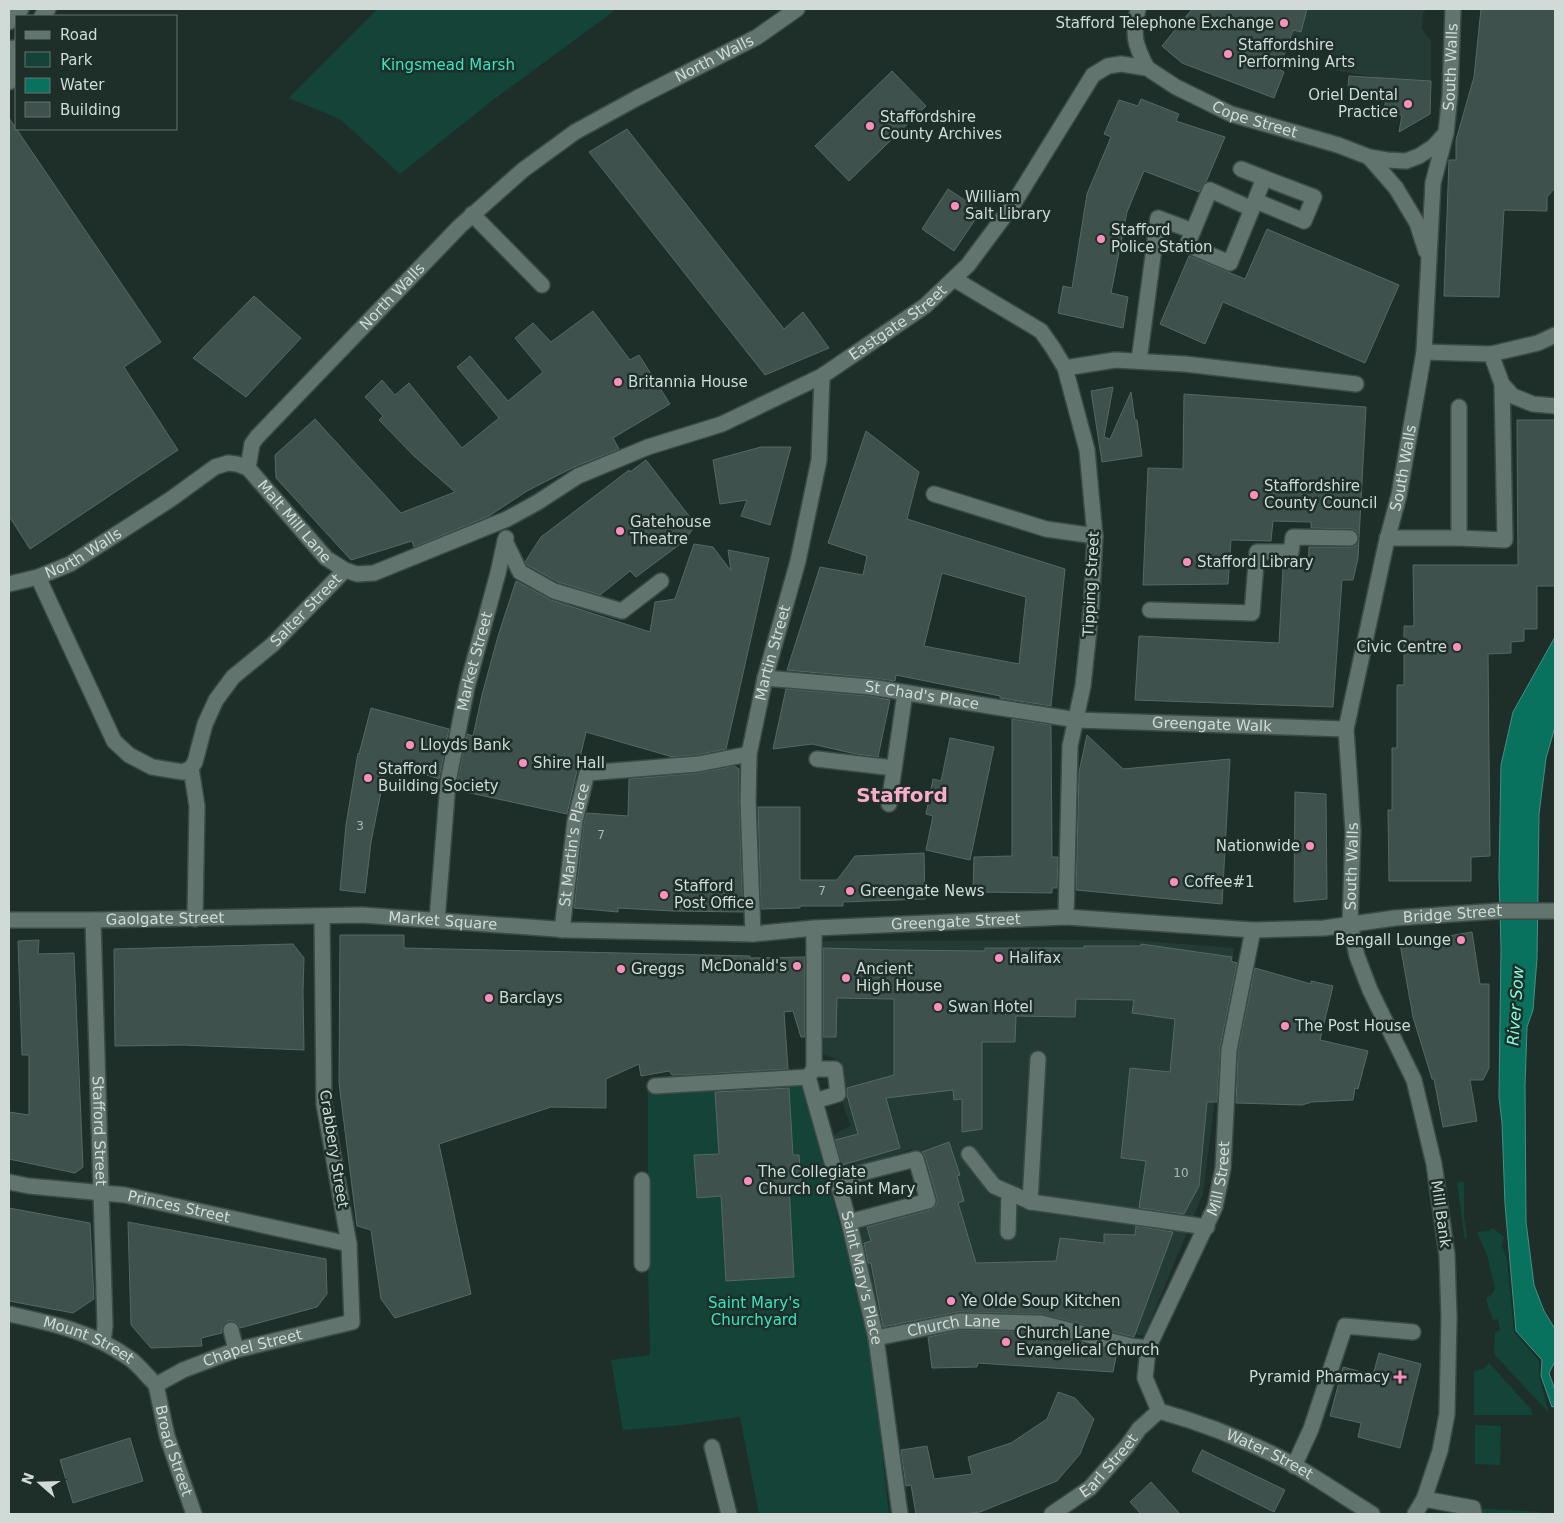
<svg xmlns="http://www.w3.org/2000/svg" width="1564" height="1523" font-family="'DejaVu Sans',sans-serif">
<style>
.built{fill:#233b34}
.green{fill:#144338}
.water{fill:#08725f;stroke:#449183}
.building{fill:#3f514c;stroke:#566863;fill-rule:evenodd}
.lines{fill:none;stroke-linecap:round;stroke-linejoin:round}
.minor-casing{stroke:#3b4a46;stroke-width:18}
.minor{stroke:#62746e;stroke-width:15}
.poi-dot{fill:#fe8ebc;stroke:#1e2f2a;stroke-width:2}
.labels{text-anchor:middle;stroke-width:5;stroke-linejoin:round;paint-order:stroke}
.number-label{font-size:12px;fill:#acb8b4}
.poi-label{font-size:15px;fill:#d0dad7;stroke:#1e2f2a;text-anchor:start}
.street-label{font-size:15px;fill:#d0dad7;stroke:#1e2f2a}
.park-label{font-size:15px;fill:#37e4c0;stroke:#1e2f2a}
.water-label{font-size:16px;font-style:italic;fill:#85fadc;stroke:#1e2f2a}
.district-label{font-size:20px;font-weight:bold;fill:#fbacca;stroke:#1e2f2a}
</style>
<rect width="100%" height="100%" fill="#1e2f2a"/>
<!-- built -->
<path class="built" d="M1215,9H1427L1423,13L1422,29L1431,41V81L1386,79L1327,69L1330,46L1290,38L1226,16Z
M1132,940L1234,948L1203,1194L1144,1336L996,1309L884,1330L857,1227L926,1207L912,1149L842,1172L830,1136L851,1126L841,1099V1061L823,1054L821,941Z"/>
<!-- green -->
<path class="green" d="M378,9H612L614,11L493,100L400,174L340,119L289,98Z
M798,1072L860,1299L872,1360L889,1514H759L740,1417L673,1426L623,1430L611,1360L650,1355L648,1267V1089Z
M1457,1182H1464V1217L1467,1237L1465,1240Z
M1493,1228L1504,1237L1502,1246L1507,1259L1514,1332L1539,1361V1376L1549,1413L1494,1354L1495,1332L1500,1330L1498,1319L1493,1320C1491,1313 1486,1305 1487,1298L1492,1294L1495,1288L1487,1255L1477,1232L1488,1231Z
M1489,1363L1530,1408L1533,1415H1474V1371L1484,1369Z
M1475,1425L1501,1426L1500,1465L1475,1464Z
M1473,1508L1542,1512L1543,1514H1463Z"/>
<!-- water -->
<path class="water" d="M1555,637V727L1546,758L1539,814L1537,958L1533,1010L1527,1027L1525,1086L1526,1222L1534,1285L1544,1311L1555,1329V1364L1554,1363L1549,1373L1555,1390V1406L1552,1407L1541,1376L1542,1360L1516,1331L1505,1204L1502,1123L1499,1097L1501,949L1499,874L1501,765L1513,712Z"/>
<!-- building -->
<path class="building" d="M1192,9H1307L1301,32L1293,30L1279,69L1284,72L1274,98L1182,63L1162,46Z
M1481,9H1555V188L1547,197V211L1504,210L1499,297L1444,296L1449,160H1456V140L1474,77Z
M892,71L926,106L849,181L815,146Z
M1349,76L1431,81L1430,114L1399,132L1402,115L1384,113L1386,96L1348,87Z
M1141,99L1179,114L1176,121L1225,137L1206,182L1202,186L1199,192L1144,171L1127,212L1111,293L1128,297L1123,328L1058,313L1063,286L1072,288L1087,194L1111,137L1104,134L1119,100L1138,106Z
M9,118L161,342L124,367L178,450L30,549L9,516Z
M627,129L784,329L803,312L829,348L765,375L589,152Z
M948,189L981,211L954,251L922,229Z
M1267,229L1399,285L1365,363L1223,302L1205,344L1160,324L1189,256L1245,279Z
M254,296L301,338L246,397L193,358Z
M593,311L630,360L639,355L670,404L613,438L619,449L574,467L527,491L489,516L414,547L412,541L351,560L276,478L275,455L315,419L401,513L455,492L415,457L379,420L383,416L365,397L382,380L395,395L409,383L462,448L499,418L457,367L470,356L508,401L543,372L515,338L533,323L551,342Z
M1113,387L1104,437L1110,439L1131,392L1135,420H1137L1142,456L1102,462L1091,391Z
M1184,394L1366,407L1359,538L1355,530L1351,529L1311,528V522L1273,521L1271,541L1231,540L1228,584L1143,585L1148,468L1183,469Z
M1517,420H1555V586H1537V629H1524V641L1511,642V653L1488,654L1490,856L1471,857V881H1389L1388,810H1392V748H1397V685H1404V626H1414L1413,565H1518Z
M866,431L919,472L907,519L1065,569L1051,706L1000,698V696L896,675L895,681L872,678L787,670L820,567L863,575L867,556L828,543ZM942,573L1026,597L1019,664L924,646Z
M761,447H791L770,525L741,516L747,500L720,504L713,460Z
M646,460L696,525L683,542L636,577L630,571L600,595L558,582L527,565L525,562L541,537L629,470L630,472Z
M1359,539L1358,558L1353,580H1342L1333,707L1135,700L1139,636L1279,643L1283,568L1308,569L1309,547H1350L1355,546Z
M694,544L713,547L731,571L728,550L769,558L726,749L697,755L673,757L586,732L567,814L461,791L462,787L457,785V783L467,734L473,736L482,695L498,636L516,581L551,600L650,632L655,602L675,599Z
M786,689L870,696L890,700L878,757L856,754L812,744L773,749Z
M371,708L449,729L439,779L387,762L371,842L365,893L340,890L346,825L358,753L359,754Z
M1012,719L1051,725L1052,857H1058L1057,888H1052V893L973,892L974,857L1012,856Z
M1087,735L1123,769L1230,759L1222,904L1076,890L1079,772Z
M950,738L994,747L970,860L926,850L933,816L926,814L933,779L941,781Z
M734,766L739,769V802L743,912L673,911L618,908V912L574,908L584,823L587,813L628,816L629,779L699,773Z
M1295,792L1326,794L1327,899L1294,902Z
M758,807H800V880H837L855,856L924,853L925,899L843,902V906H800V908L761,909Z
M1472,932L1480,984H1489V1068L1483,1080H1470L1477,1121L1443,1127L1434,1079H1432L1413,1017L1400,944Z
M340,935H404V948L750,956V958L805,957V1037H801L793,1011L784,1012L788,1069L686,1075H672L669,1071L641,1076L639,1064L606,1079V1108L551,1107L439,1144L471,1294L395,1318L381,1299L371,1230L357,1226L339,1083Z
M39,940L38,954L74,953L83,1167L75,1173L9,1159V1112L29,1115V1055H22L18,941Z
M293,944L304,958L303,992L304,1050L182,1045L115,1046L114,949Z
M1141,944L1232,957L1231,961L1237,963L1220,1048L1217,1102H1207L1199,1186L1184,1214L1139,1208L1146,1161L1121,1158L1130,1068L1170,1072L1175,1019L1132,1013L1134,1000L1076,999L1075,1017L1016,1016L1015,1042H982V1129L962,1132V1099L954,1100L953,1090L886,1098L900,1148L842,1165L835,1140L858,1134L847,1095V1088L894,1075V999L837,998L836,1037H823V948L894,950L985,951V948H1084V946H1141Z
M1255,968L1311,984V981L1333,986L1320,1040L1368,1051L1358,1089L1355,1088L1353,1100L1312,1102L1302,1105L1236,1103L1238,1051Z
M789,1088L793,1155H799L801,1185L789,1186L794,1277L726,1281L721,1196L697,1198L694,1155L719,1154L715,1092Z
M949,1142L960,1175L957,1176L964,1201L958,1203L976,1263L1056,1261L1060,1238L1104,1243V1234L1135,1235L1136,1226L1173,1232L1134,1337L1041,1314L958,1312L883,1327L871,1263H868L864,1243L871,1241L867,1227L930,1210L935,1207L937,1203V1198L925,1156L922,1152Z
M9,1208L90,1223L94,1299L73,1313L9,1301Z
M128,1222L326,1259L327,1294L317,1307L240,1328L238,1324L234,1321H228L222,1327V1333L201,1338L202,1346L151,1348L131,1325Z
M961,1330L1040,1332L1117,1352L1113,1372L978,1363L977,1367L932,1368L928,1337Z
M1379,1353L1421,1364L1400,1448L1358,1437L1361,1423L1330,1416L1343,1367L1373,1375Z
M1058,1392L1075,1398L1094,1419L1080,1454L1057,1481L980,1512L963,1514H916L911,1485L906,1486L901,1450L927,1446L934,1479L972,1474L968,1457L1011,1443L1047,1419Z
M130,1438L143,1481L73,1503L60,1460Z
M1202,1450L1285,1490L1274,1512L1192,1471Z
M1151,1482L1180,1514H1141L1130,1502Z"/>
<g class="lines">
<!-- minor casing -->
<g class="minor-casing">
<g id="minor">
<path d="M1138,9C1132,35 1135,45 1147,68"/>
<path d="M42,16L48,9"/>
<path d="M9,22L21,9"/>
<path d="M9,82L13,48"/>
<path d="M1369,157L1396,188L1417,223L1426,251"/>
<path d="M1241,169L1264,178"/>
<path d="M472,214L542,285"/>
<path d="M1193,231L1187,245L1230,263L1252,209"/>
<path d="M954,279L1041,331L1053,348L1065,368L1087,450L1095,536L1091,611L1083,686L1070,746L1066,917"/>
<path d="M1424,352L1491,354L1502,384L1505,540L1459,538"/>
<path d="M1491,354L1538,343L1555,335"/>
<path d="M1139,361L1158,218L1193,231L1210,190L1252,209L1264,178L1314,197L1304,221L1256,201"/>
<path d="M1065,368L1115,360L1185,364L1356,384"/>
<path d="M1502,384L1513,396L1533,404L1555,406"/>
<path id="s1" d="M248,468L252,444L257,437L460,226L523,170L575,132L637,98L757,37L797,9"/>
<path d="M934,494L1046,529L1095,536"/>
<path d="M506,538L505,541L520,572L554,591L622,611L661,581"/>
<path d="M1387,538H1459V407"/>
<path id="s2" d="M38,577L114,741L129,755L152,767L183,772L191,768L195,762L205,724L216,700L233,677L272,645L345,570"/>
<path id="s3" d="M9,584L38,577L70,564L171,499L215,467L228,463L237,464L248,468L326,558L345,570L357,574L374,573L507,519L538,502L578,476L648,447L722,424L822,376L925,306L968,265L1012,206L1093,75L1108,66L1121,64L1147,68L1176,87L1231,114L1338,145L1369,157L1387,160L1406,161L1419,156L1433,147L1446,133"/>
<path d="M1150,610L1252,613L1257,552H1291L1293,537L1350,538"/>
<path id="s4" d="M765,678L871,687L1077,720L1346,729"/>
<path d="M817,759L894,768"/>
<path d="M191,768L197,806L195,919"/>
<path d="M889,804L905,693"/>
<path id="s5" d="M9,920H93L362,915L569,930L753,934L814,928L1066,917L1253,930L1324,928L1395,918L1498,911H1555"/>
<path id="s6" d="M93,920L105,1326L103,1342"/>
<path id="s7" d="M437,920L448,782L467,687L498,573L505,541"/>
<path id="s8" d="M562,930L575,821L587,773L698,764L749,754"/>
<path id="s9" d="M753,934L748,802L749,754L765,678L798,561L819,460L822,376"/>
<path d="M814,1069H835L838,1094L815,1101"/>
<path id="s10" d="M808,1077L849,1222L876,1338L900,1514"/>
<path d="M808,1077L814,1069V928"/>
<path d="M655,1086L808,1077"/>
<path d="M969,1154L994,1186L1031,1202L1207,1227"/>
<path d="M837,1179L916,1159L928,1201L849,1222"/>
<path id="s11" d="M9,1182L29,1186L125,1195L349,1244"/>
<path d="M1030,1202L1038,1059"/>
<path d="M1008,1232L1009,1193"/>
<path d="M642,1264V1180"/>
<path id="s12" d="M9,1314C51,1323 93,1332 129,1358C139,1365 147,1376 156,1385"/>
<path d="M231,1330L236,1350"/>
<path id="s13" d="M876,1338L960,1321L1041,1323L1131,1346L1148,1348"/>
<path id="s14" d="M156,1385L183,1370L236,1350L352,1322L349,1244L324,1104L322,916"/>
<path id="s15" d="M156,1385L167,1436L194,1514"/>
<path id="s16" d="M1159,1411L1145,1378L1148,1348L1215,1207L1223,1168L1229,1050L1253,930"/>
<path id="s17" d="M1159,1411C1206,1424 1251,1442 1294,1465C1320,1480 1346,1498 1372,1514"/>
<path d="M712,1447L729,1514"/>
<path d="M1294,1466L1311,1429L1345,1326L1413,1332"/>
<path d="M1424,1499L1473,1508L1474,1514"/>
<path id="s18" d="M1052,1514L1090,1488L1127,1446L1139,1429L1159,1411"/>
<path id="s19" d="M1415,1514L1424,1499L1440,1451L1447,1414L1449,1317L1447,1255L1434,1164L1414,1080L1370,990L1357,956L1350,924L1353,831L1346,729L1386,544L1399,495L1424,352L1433,183L1446,133L1450,95L1453,9"/>
</g>
</g>
<!-- minor -->
<use href="#minor" class="minor"/>
</g>
<!-- markers -->
<g class="poi-dot">
<circle cx="1284" cy="23" r="5"/>
<circle cx="1228" cy="54" r="5"/>
<circle cx="1408" cy="104" r="5"/>
<circle cx="870" cy="126" r="5"/>
<circle cx="955" cy="206" r="5"/>
<circle cx="1101" cy="239" r="5"/>
<circle cx="618" cy="382" r="5"/>
<circle cx="1254" cy="495" r="5"/>
<circle cx="620" cy="531" r="5"/>
<circle cx="1187" cy="562" r="5"/>
<circle cx="1457" cy="647" r="5"/>
<circle cx="410" cy="745" r="5"/>
<circle cx="523" cy="763" r="5"/>
<circle cx="368" cy="778" r="5"/>
<circle cx="1310" cy="846" r="5"/>
<circle cx="1174" cy="882" r="5"/>
<circle cx="850" cy="891" r="5"/>
<circle cx="664" cy="895" r="5"/>
<circle cx="1461" cy="940" r="5"/>
<circle cx="999" cy="958" r="5"/>
<circle cx="797" cy="966" r="5"/>
<circle cx="621" cy="969" r="5"/>
<circle cx="846" cy="978" r="5"/>
<circle cx="489" cy="998" r="5"/>
<circle cx="938" cy="1007" r="5"/>
<circle cx="1285" cy="1026" r="5"/>
<circle cx="748" cy="1181" r="5"/>
<circle cx="951" cy="1301" r="5"/>
<circle cx="1006" cy="1342" r="5"/>
<path d="M1397.5 1369.5h5v5h5v5h-5v5h-5v-5h-5v-5h5z"/>
</g>
<g class="labels">
<!-- number labels -->
<g class="number-label">
<text x="360" y="830">3</text>
<text x="601" y="839">7</text>
<text x="822" y="895">7</text>
<text x="1181" y="1177">10</text>
</g>
<!-- poi labels -->
<g class="poi-label">
<text x="1274" y="28" text-anchor="end">Stafford Telephone Exchange</text>
<text x="1238" y="50">Staffordshire<tspan x="1238" dy="17">Performing Arts</tspan></text>
<text x="1398" y="100" text-anchor="end">Oriel Dental<tspan x="1398" dy="17">Practice</tspan></text>
<text x="880" y="122">Staffordshire<tspan x="880" dy="17">County Archives</tspan></text>
<text x="965" y="202">William<tspan x="965" dy="17">Salt Library</tspan></text>
<text x="1111" y="235">Stafford<tspan x="1111" dy="17">Police Station</tspan></text>
<text x="628" y="387">Britannia House</text>
<text x="1264" y="491">Staffordshire<tspan x="1264" dy="17">County Council</tspan></text>
<text x="630" y="527">Gatehouse<tspan x="630" dy="17">Theatre</tspan></text>
<text x="1197" y="567">Stafford Library</text>
<text x="1447" y="652" text-anchor="end">Civic Centre</text>
<text x="420" y="750">Lloyds Bank</text>
<text x="533" y="768">Shire Hall</text>
<text x="378" y="774">Stafford<tspan x="378" dy="17">Building Society</tspan></text>
<text x="1300" y="851" text-anchor="end">Nationwide</text>
<text x="1184" y="887">Coffee#1</text>
<text x="674" y="891">Stafford<tspan x="674" dy="17">Post Office</tspan></text>
<text x="860" y="896">Greengate News</text>
<text x="1451" y="945" text-anchor="end">Bengall Lounge</text>
<text x="1009" y="963">Halifax</text>
<text x="787" y="971" text-anchor="end">McDonald's</text>
<text x="631" y="974">Greggs</text>
<text x="856" y="974">Ancient<tspan x="856" dy="17">High House</tspan></text>
<text x="499" y="1003">Barclays</text>
<text x="948" y="1012">Swan Hotel</text>
<text x="1295" y="1031">The Post House</text>
<text x="758" y="1177">The Collegiate<tspan x="758" dy="17">Church of Saint Mary</tspan></text>
<text x="961" y="1306">Ye Olde Soup Kitchen</text>
<text x="1016" y="1338">Church Lane<tspan x="1016" dy="17">Evangelical Church</tspan></text>
<text x="1390" y="1382" text-anchor="end">Pyramid Pharmacy</text>
</g>
<!-- street labels -->
<g class="street-label">
<text dy="5" stroke="none"><textPath href="#s1" startOffset="632">North Walls</textPath></text>
<text dy="5" stroke="none"><textPath href="#s19" startOffset="1480">South Walls</textPath></text>
<text dy="5" stroke="none"><textPath href="#s3" startOffset="1524">Cope Street</textPath></text>
<text dy="5" stroke="none"><textPath href="#s1" startOffset="228">North Walls</textPath></text>
<text dy="5" stroke="none"><textPath href="#s3" startOffset="1028">Eastgate Street</textPath></text>
<text dy="5" stroke="none"><textPath href="#s19" startOffset="1075">South Walls</textPath></text>
<text dy="5" stroke="none"><textPath href="#s3" startOffset="344">Malt Mill Lane</textPath></text>
<text dy="5" stroke="none"><textPath href="#s3" startOffset="81">North Walls</textPath></text>
<text transform="translate(1091 584) rotate(-87)" y="5">Tipping Street</text>
<text dy="5" stroke="none"><textPath href="#s2" startOffset="468">Salter Street</textPath></text>
<text dy="5" stroke="none"><textPath href="#s9" startOffset="284">Martin Street</textPath></text>
<text dy="5" stroke="none"><textPath href="#s7" startOffset="262">Market Street</textPath></text>
<text dy="5" stroke="none"><textPath href="#s4" startOffset="158">St Chad's Place</textPath></text>
<text dy="5" stroke="none"><textPath href="#s4" startOffset="450">Greengate Walk</textPath></text>
<text dy="5" stroke="none"><textPath href="#s8" startOffset="86">St Martin's Place</textPath></text>
<text dy="5" stroke="none"><textPath href="#s19" startOffset="670">South Walls</textPath></text>
<text dy="5" stroke="none"><textPath href="#s5" startOffset="1446">Bridge Street</textPath></text>
<text dy="5" stroke="none"><textPath href="#s5" startOffset="156">Gaolgate Street</textPath></text>
<text dy="5" stroke="none"><textPath href="#s5" startOffset="434">Market Square</textPath></text>
<text dy="5" stroke="none"><textPath href="#s5" startOffset="948">Greengate Street</textPath></text>
<text dy="5" stroke="none"><textPath href="#s6" startOffset="211">Stafford Street</textPath></text>
<text transform="translate(334 1149) rotate(81)" y="5">Crabbery Street</text>
<text dy="5" stroke="none"><textPath href="#s16" startOffset="251">Mill Street</textPath></text>
<text dy="5" stroke="none"><textPath href="#s11" startOffset="172">Princes Street</textPath></text>
<text transform="translate(1441 1214) rotate(82)" y="5">Mill Bank</text>
<text dy="5" stroke="none"><textPath href="#s10" startOffset="208">Saint Mary's Place</textPath></text>
<text dy="5" stroke="none"><textPath href="#s13" startOffset="79">Church Lane</textPath></text>
<text dy="5" stroke="none"><textPath href="#s12" startOffset="84">Mount Street</textPath></text>
<text dy="5" stroke="none"><textPath href="#s14" startOffset="104">Chapel Street</textPath></text>
<text dy="5" stroke="none"><textPath href="#s15" startOffset="68">Broad Street</textPath></text>
<text dy="5" stroke="none"><textPath href="#s17" startOffset="119">Water Street</textPath></text>
<text dy="5" stroke="none"><textPath href="#s18" startOffset="75">Earl Street</textPath></text>
</g>
<!-- park labels -->
<g class="park-label">
<text x="448" y="70">Kingsmead Marsh</text>
<text x="754" y="1308">Saint Mary's<tspan x="754" dy="17">Churchyard</tspan></text>
</g>
<!-- water labels -->
<g class="water-label">
<text transform="translate(1515 1006) rotate(-86)" y="6">River Sow</text>
</g>
<!-- district labels -->
<g class="district-label">
<text x="902" y="802">Stafford</text>
</g>
</g>
<!-- border -->
<rect width="1564" height="1523" fill="none" stroke="#d0dad7" stroke-width="20"/>
<!-- legend -->
<rect x="15" y="15" width="162" height="115" fill="#1e2f2a" stroke="#65736f"/>
<rect x="25" y="31" width="25" height="8" fill="#62746e" stroke="#65736f"/>
<text x="60" y="40" font-size="15" fill="#d0dad7">Road</text>
<rect x="25" y="52" width="25" height="15" fill="#144338" stroke="#65736f"/>
<text x="60" y="65" font-size="15" fill="#d0dad7">Park</text>
<rect x="25" y="78" width="25" height="15" fill="#08725f" stroke="#65736f"/>
<text x="60" y="90" font-size="15" fill="#d0dad7">Water</text>
<rect x="25" y="102" width="25" height="15" fill="#3f514c" stroke="#65736f"/>
<text x="60" y="115" font-size="15" fill="#d0dad7">Building</text>
<!-- north arrow -->
<g transform="translate(40 1483) rotate(290)" stroke="#1e2f2a" stroke-width="4" paint-order="stroke">
<path d="M0-4L9 19L0 12L-9 19Z" fill="#d0dad7"/>
<text y="-8" font-size="14" font-weight="bold" text-anchor="middle" fill="#d0dad7">N</text>
</g>
</svg>
